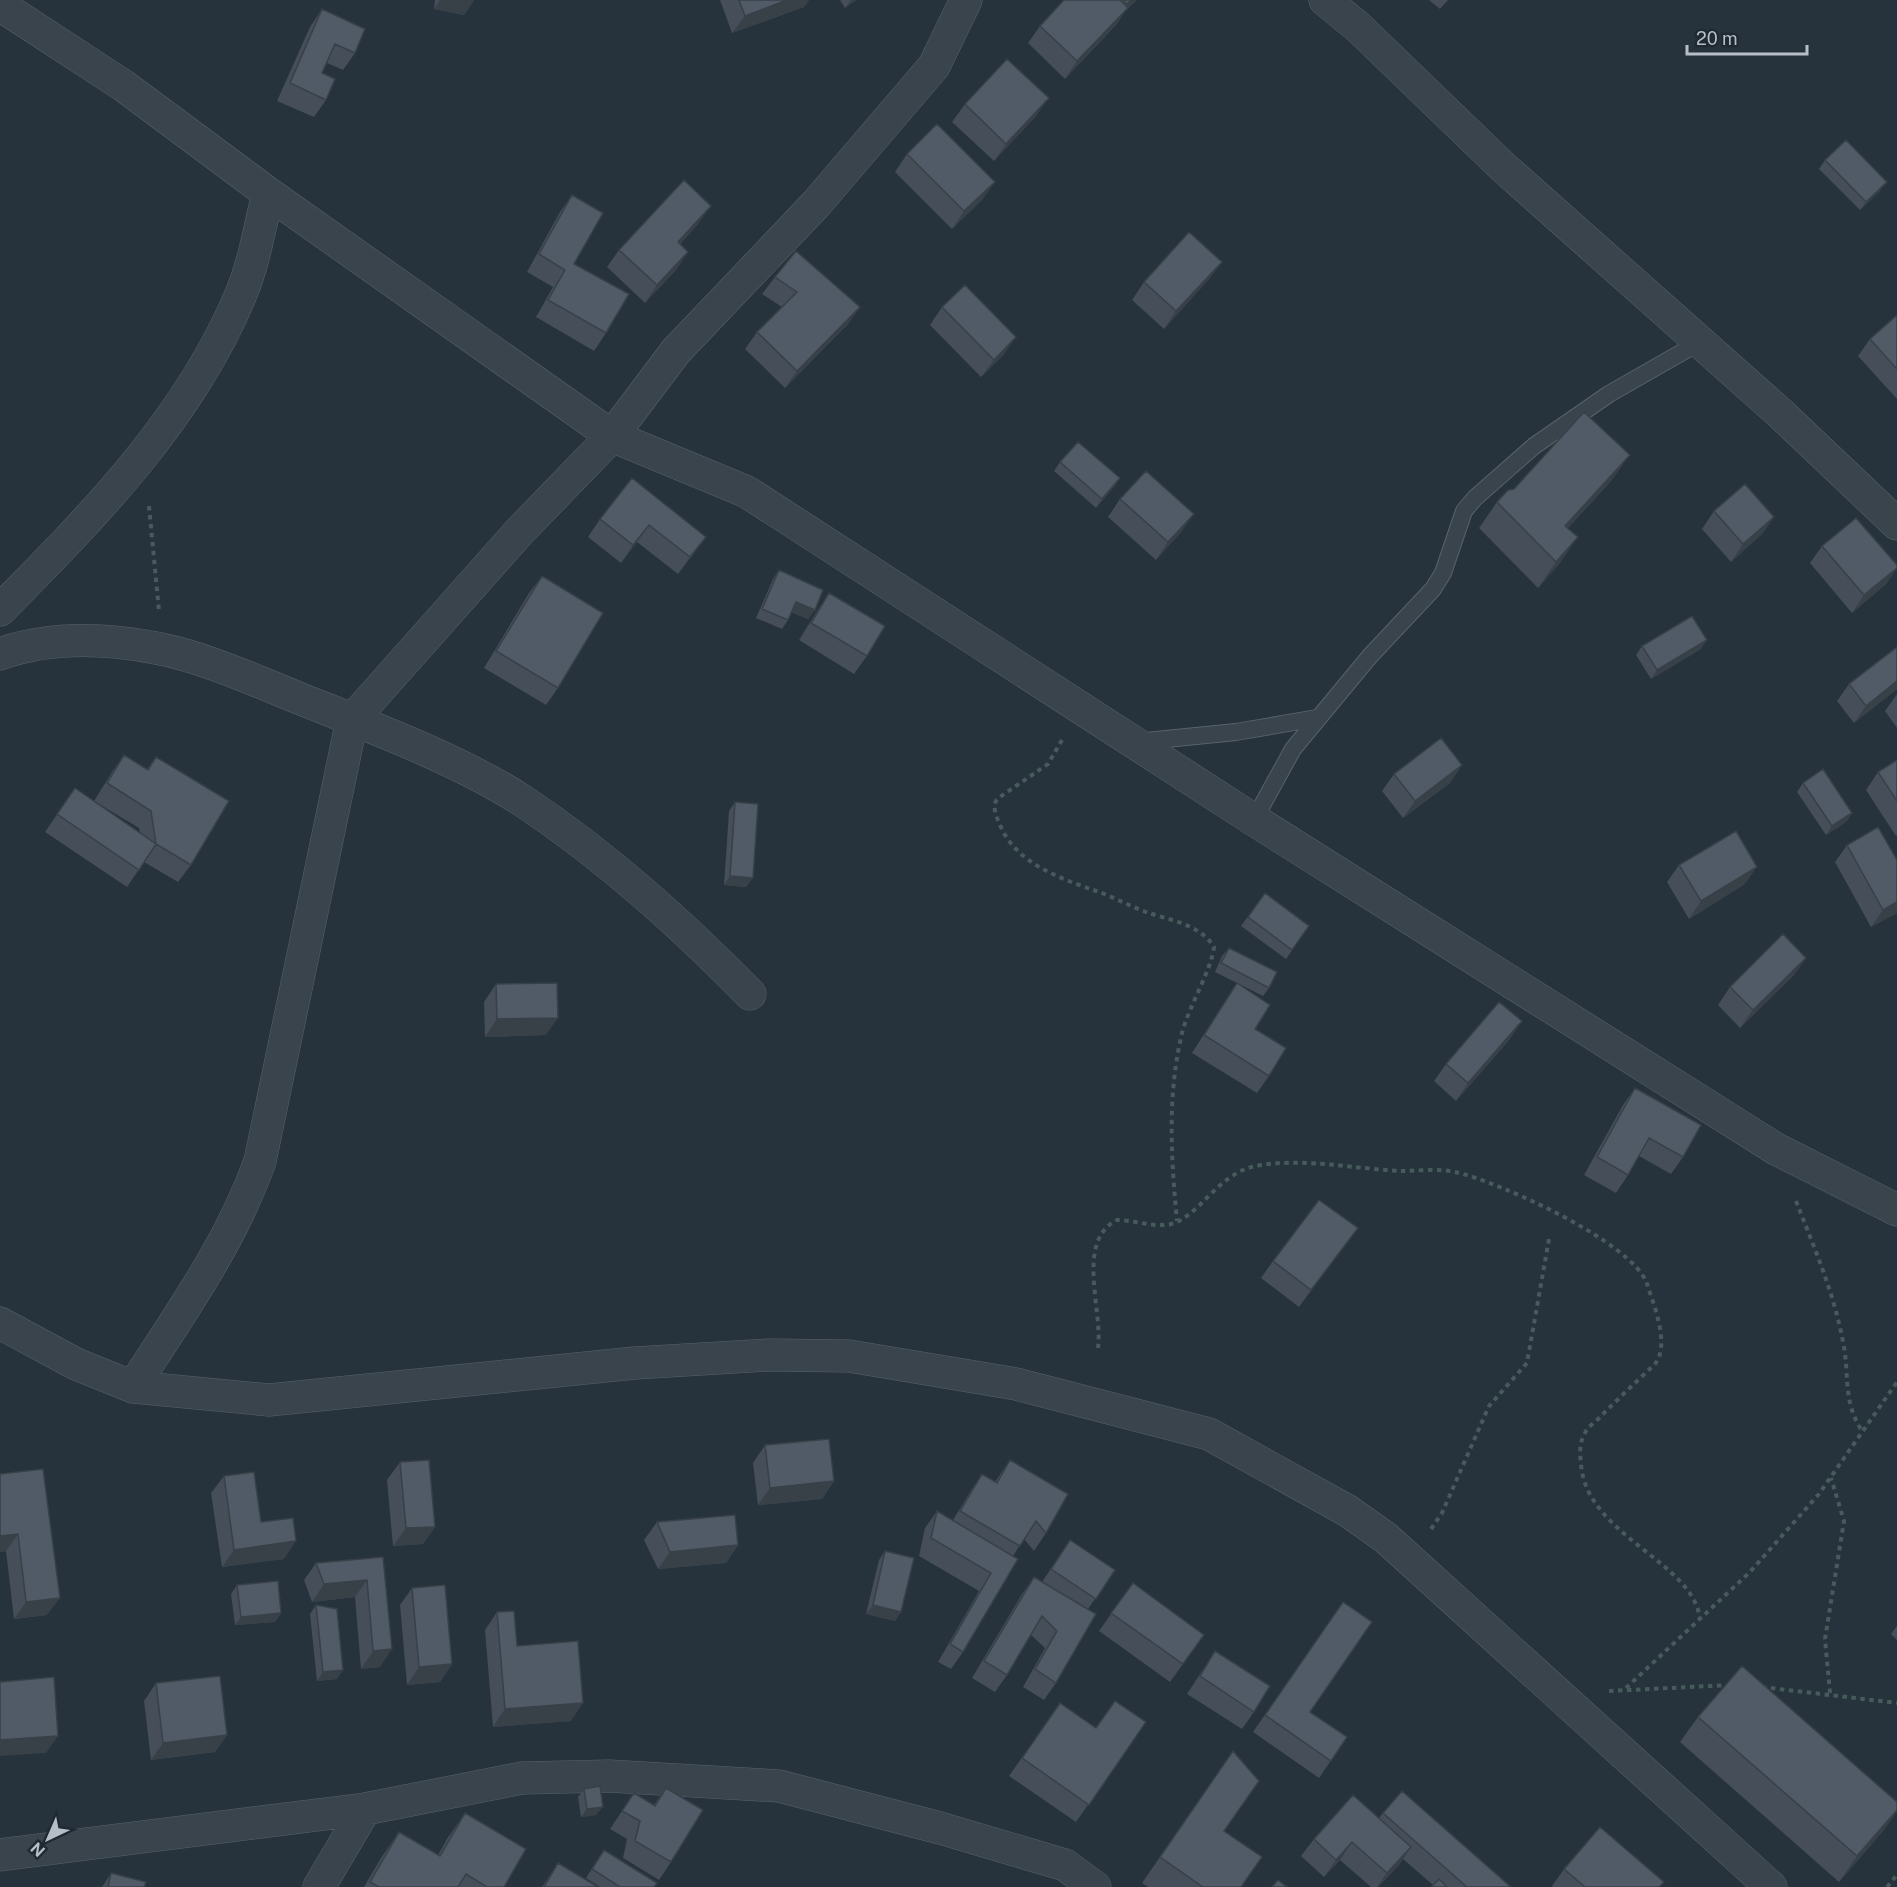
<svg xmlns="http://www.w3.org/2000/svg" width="1897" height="1887" font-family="'Public Sans',sans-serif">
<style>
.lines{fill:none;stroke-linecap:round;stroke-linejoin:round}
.lane-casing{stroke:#58626b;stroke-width:18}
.street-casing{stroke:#58626b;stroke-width:33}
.path{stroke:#485b5c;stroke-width:4;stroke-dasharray:4.5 4.5;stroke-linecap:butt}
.lane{stroke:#3a444d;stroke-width:16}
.street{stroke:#3a444d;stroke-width:32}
.wall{fill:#454e59}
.shaded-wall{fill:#384048}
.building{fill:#505b67;stroke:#384048;stroke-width:1.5}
</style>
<rect width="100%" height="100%" fill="#26323c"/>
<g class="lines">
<!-- lane casing -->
<g class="lane-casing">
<path id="lane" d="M1136,742L1236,732L1317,718
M1254,820L1293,749L1370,656L1433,589L1443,573L1464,511L1475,498L1534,446L1609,394L1700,342"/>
</g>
<!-- street casing -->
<g class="street-casing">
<path id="street" d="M1325,0L1358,27L1503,167L1781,414L1897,524
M0,5L124,86L268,193L612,436L747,492L1254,820L1776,1149L1897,1210
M0,610C93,516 189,419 241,294C254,263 260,227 268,193
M0,654C50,636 104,638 156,648C204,657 256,681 301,699C371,727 460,760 523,801C607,857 680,923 750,994
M0,1323L76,1364L133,1387L269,1400L635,1363L769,1355L849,1356L1016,1384L1209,1434L1348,1511L1386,1538L1771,1887
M133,1387C181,1312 230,1245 260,1161L352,720L519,532L612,436L676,351L816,204L934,66L966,0
M0,1855L365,1809L522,1778L609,1776L779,1786L940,1828L1065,1865L1095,1887
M319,1887L365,1809"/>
</g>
<!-- path -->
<path class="path" d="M149,506L159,611
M1062,740L1048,764L997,799C992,807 996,816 1000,825C1016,864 1062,879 1099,892C1115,898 1130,906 1146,912C1169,920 1200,924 1214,947C1211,971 1189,1006 1182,1033C1167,1096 1171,1158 1177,1221
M1796,1201C1814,1247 1834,1293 1843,1342C1850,1375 1842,1400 1862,1431
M1098,1348C1103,1310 1075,1241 1117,1220C1135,1220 1154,1228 1171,1224C1199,1217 1218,1173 1256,1166C1303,1157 1354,1169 1401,1171C1418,1171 1438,1168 1455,1172C1497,1181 1633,1242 1647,1284C1654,1305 1671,1347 1654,1365C1636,1382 1618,1399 1601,1416C1596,1422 1588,1426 1585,1433C1579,1443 1580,1453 1581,1464C1586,1536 1695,1562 1700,1620
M1431,1529L1442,1513L1489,1406L1527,1363L1549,1239
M1762,1687L1897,1703
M1626,1688L1749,1573L1819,1494L1897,1382
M1609,1691L1731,1685
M1830,1693L1825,1639L1844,1521L1831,1478
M1887,1887L1897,1875"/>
<!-- lane -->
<use href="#lane" class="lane"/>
<!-- street -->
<use href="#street" class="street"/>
</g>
<!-- wall -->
<path class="wall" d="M435,0H474L464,15L434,9Z
M720,0H809L804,7L732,33Z
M840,0H856L845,8Z
M1064,0H1137L1126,10L1116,25L1065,79L1028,43L1040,26Z
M1429,0H1448L1440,9Z
M322,9L355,53L343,70L327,63L322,73L326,100L314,117L277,101L310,27Z
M965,104L1036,116L994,161L952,122Z
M907,154L983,199L952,229L895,172Z
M1825,160L1880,191L1860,210L1819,169Z
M572,195L574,264L606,333L594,351L536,317L553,287L527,272L560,212Z
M699,223L680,244L688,252L676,270L645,303L607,267L619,250Z
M1222,262L1209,279L1164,329L1132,300L1144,282Z
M775,277L860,307L848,324L785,388L745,349L757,332L782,307L762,294Z
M942,307L1004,354L981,377L930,325Z
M1897,315V399L1858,356L1870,339Z
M1060,462L1120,478L1114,487L1096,508L1054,471Z
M632,478L706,537L678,574L637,542L621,563L588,537L600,519Z
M1612,480L1568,528L1560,563L1538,588L1479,528L1497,502Z
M1120,499L1182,531L1156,560L1108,517Z
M1714,511L1774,517L1762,534L1731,562L1702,529Z
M1822,546L1897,565V568L1886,584L1852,613L1810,563Z
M779,570L815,610L808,619L791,612L788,620L782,629L756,618L773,579Z
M542,576L558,688L546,705L484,668L529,593Z
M829,593L867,656L854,674L799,640L817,611Z
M1642,646L1701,649L1651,679L1636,655Z
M1897,647V689L1854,723L1837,701L1849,684Z
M1897,694V728L1885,711Z
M124,755L147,769L156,757L191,865L178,882L144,862L127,887L45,832L75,788L140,833L139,828L94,801L112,772Z
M1897,760V835L1896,836L1866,790L1878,772Z
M1462,765L1450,783L1403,818L1382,791L1394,774Z
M1803,783L1852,813L1846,822L1826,835L1797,792Z
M735,802L746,887L724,885L729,811Z
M1847,845L1897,860V913L1871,927L1835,862Z
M1679,865L1745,884L1689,919L1667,882Z
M1265,893L1309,926L1286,959L1241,926Z
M1229,948L1269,988L1263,996L1215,972L1222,956Z
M1806,958L1794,975L1740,1028L1718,1005L1730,987Z
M1237,983L1255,1029L1269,1076L1257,1093L1192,1053L1225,1001Z
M496,984L546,1035L485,1037L484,1002Z
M1510,1039L1456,1101L1434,1081L1446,1064Z
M1635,1088L1683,1157L1671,1174L1639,1156L1628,1175L1616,1193L1584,1175L1623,1105Z
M1358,1228L1299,1307L1261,1278L1273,1261Z
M765,1445L834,1481L822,1499L758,1505L753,1463Z
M1010,1460L1046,1533L1034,1551L1024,1539L1013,1556L963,1652L951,1669L938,1662L979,1591L919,1556L925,1528L937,1511L953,1520L970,1492L982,1474L995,1482Z
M400,1462L435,1527L423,1544L393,1546L387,1480Z
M0,1474L47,1615L14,1619L6,1551L0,1552Z
M224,1476L261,1522L284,1559L222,1567L211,1493Z
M657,1522L738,1545L726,1563L658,1569L644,1540Z
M1070,1540L1115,1570L1088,1609L1056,1683L1044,1700L1023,1687L1045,1648L1031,1635L1007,1675L995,1692L972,1678L1022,1594L1034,1577L1042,1582Z
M885,1551L901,1612L895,1621L866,1614L879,1560Z
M383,1557L380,1667L361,1669L355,1597L312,1602L304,1580L316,1563Z
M1133,1583L1204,1635L1170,1682L1099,1631Z
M237,1585L281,1613L275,1622L235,1625L231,1594Z
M412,1588L452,1664L440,1682L407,1685L400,1605Z
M1343,1602L1310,1712L1347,1737L1319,1778L1253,1732Z
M316,1605L337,1679L317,1681L310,1614Z
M497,1612L517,1646L571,1721L493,1727L485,1630Z
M1897,1626V1640L1891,1634Z
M1215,1651L1254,1712L1242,1729L1187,1694Z
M156,1683L227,1735L215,1752L151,1760L144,1701Z
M1060,1703L1096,1728L1146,1722L1076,1822L1009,1776Z
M1698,1717L1897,1802V1811L1883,1831L1839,1882L1680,1742Z
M1233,1751L1224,1831L1241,1887H1148L1142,1883Z
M666,1788L671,1862L659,1880L623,1858L627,1839L610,1829L634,1793L654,1805Z
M584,1789L596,1815L581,1817L578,1797Z
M465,1813L504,1887H364L381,1858L399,1832L438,1855L447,1839Z
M1383,1813L1511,1887H1431L1433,1885L1403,1859L1399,1865L1378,1887H1371L1340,1860L1324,1877L1301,1856L1314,1839L1379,1818Z
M604,1850L654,1887H600L586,1878Z
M558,1863L598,1887H542Z
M1564,1869L1660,1887H1553L1552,1886Z
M111,1873L144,1887H102Z"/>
<!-- shaded-wall -->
<path class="shaded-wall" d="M440,0H474L464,15L434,9Z
M787,0H809L804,7L732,33L745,16Z
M851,0H856L845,8Z
M1131,0H1137L1126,10L1116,25L1065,79L1077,61L1115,21L1127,4Z
M1049,98L1036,116L994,161L1006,144Z
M995,182L983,199L952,229L964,211Z
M1887,182L1880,191L1860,210L1866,202Z
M711,206L699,223L665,259L678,242Z
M688,252L676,270L645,303L657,285Z
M1222,262L1209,279L1164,329L1176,311Z
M860,307L848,324L785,388L797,371Z
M1016,337L1004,354L981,377L994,360Z
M1630,455L1612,480L1547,551L1565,526Z
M1120,478L1114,487L1096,508L1102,499Z
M1194,514L1182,531L1156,560L1168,542Z
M1774,517L1762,534L1731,562L1743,544Z
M649,525L637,542L621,563L633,545Z
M706,537L694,554L678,574L690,557Z
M1578,537L1560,563L1538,588L1556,562Z
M1897,568L1886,584L1852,613L1864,595Z
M796,602L815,610L808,619L790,611Z
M1707,640L1701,649L1651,679L1657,670Z
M1897,681V689L1854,723L1866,706Z
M1462,765L1450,783L1403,818L1415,801Z
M1852,813L1846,822L1826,835L1832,826Z
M1757,867L1745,884L1689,919L1701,901Z
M730,876L753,878L746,887L724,885Z
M1897,902V913L1871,927L1883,910Z
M1806,958L1794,975L1740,1028L1753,1010Z
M558,1018L546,1035L485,1037L497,1019Z
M1522,1021L1510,1039L1456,1101L1468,1083Z
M1358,1228L1345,1246L1299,1307L1311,1290Z
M834,1481L822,1499L758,1505L770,1488Z
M435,1527L423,1544L393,1546L406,1528Z
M18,1534L6,1551L0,1552V1536Z
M296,1541L284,1559L222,1567L234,1550Z
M738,1545L726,1563L658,1569L670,1552Z
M367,1580L355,1597L312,1602L324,1584Z
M60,1598L47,1615L14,1619L26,1602Z
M873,1605L901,1612L895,1621L866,1614Z
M281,1613L275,1622L235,1625L241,1617Z
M392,1649L380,1667L361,1669L373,1651Z
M452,1664L440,1682L407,1685L419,1667Z
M343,1670L337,1679L317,1681L323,1672Z
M583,1703L571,1721L493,1727L505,1709Z
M227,1735L215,1752L151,1760L163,1743Z
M58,1736L46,1753L0,1756V1740Z
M603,1807L596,1815L581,1817L587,1809Z
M1897,1810L1883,1831L1839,1882L1857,1856Z
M1352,1842L1340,1860L1324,1877L1336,1860Z
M1411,1847L1399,1865L1377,1887L1387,1873Z"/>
<!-- building -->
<path class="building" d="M739,0H787L745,16Z
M1064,0H1120L1128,8L1077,61L1040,26Z
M1123,0H1131L1127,4Z
M322,9L365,29L355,53L335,44L322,73L335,79L326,100L290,83Z
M1007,59L1049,98L1006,144L965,104Z
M937,124L995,182L964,211L907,154Z
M1846,140L1887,182L1866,202L1825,160Z
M684,180L711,206L678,242L688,252L657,285L619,250Z
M572,195L603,213L574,264L629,294L606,333L548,300L565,270L539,254Z
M1189,232L1222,262L1176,311L1144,282Z
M796,251L860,307L797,371L757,332L797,292L775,277Z
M965,285L1016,337L994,360L942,307Z
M1897,315V369L1870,339Z
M1584,412L1630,455L1565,526L1578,537L1556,562L1497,502L1508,490L1514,489Z
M1078,442L1120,478L1102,499L1060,462Z
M1146,471L1194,514L1168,542L1120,499Z
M632,478L706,537L690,557L649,525L633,545L600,519Z
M1745,484L1774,517L1743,544L1714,511Z
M1856,518L1897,565V568L1864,595L1822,546Z
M779,570L823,590L815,610L796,602L788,620L762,609Z
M542,576L603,613L558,688L496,651Z
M829,593L885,626L867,656L811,623Z
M1692,616L1707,640L1657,670L1642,646Z
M1897,647V681L1866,706L1849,684Z
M1441,738L1462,765L1415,801L1394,774Z
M124,755L148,770L156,757L229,801L191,865L156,844L151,811L107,783Z
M1897,760V801L1878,772Z
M1823,769L1852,813L1832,826L1803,783Z
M75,788L156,844L139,870L57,814Z
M735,802L758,804L753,878L730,876Z
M1878,827L1897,860V902L1883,910L1847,845Z
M1736,831L1757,867L1701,901L1679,865Z
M1265,893L1309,926L1292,950L1248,917Z
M1783,934L1806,958L1753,1010L1730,987Z
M1229,948L1277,972L1269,988L1221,963Z
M557,983L558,1018L497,1019L496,984Z
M1237,983L1270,1005L1255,1029L1286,1048L1269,1076L1204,1035Z
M1499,1002L1522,1021L1468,1083L1446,1064Z
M1635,1088L1701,1125L1683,1157L1649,1138L1628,1175L1597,1157Z
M1319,1200L1358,1228L1311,1290L1273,1261Z
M829,1439L834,1481L770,1488L765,1445Z
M429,1460L435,1527L406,1528L400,1462Z
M1010,1460L1068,1494L1046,1533L1036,1521L1020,1546L960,1511L982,1474L997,1483Z
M43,1469L60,1598L26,1602L18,1534L0,1536V1474Z
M254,1472L261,1522L293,1518L296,1541L234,1550L224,1476Z
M937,1511L1018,1559L963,1652L950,1644L991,1573L931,1538Z
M735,1515L738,1545L670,1552L657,1522Z
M1070,1540L1115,1570L1096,1599L1051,1569Z
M885,1551L914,1558L901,1612L873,1605Z
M383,1557L392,1649L373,1651L367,1580L324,1584L316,1563Z
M1034,1577L1096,1614L1056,1683L1035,1669L1057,1631L1042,1616L1007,1675L984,1661Z
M278,1581L281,1613L241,1617L237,1585Z
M1133,1583L1204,1635L1183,1664L1111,1613Z
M445,1585L452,1664L419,1667L412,1588Z
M1343,1602L1372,1622L1310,1712L1347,1737L1331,1761L1265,1715Z
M316,1605L337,1609L343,1670L323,1672Z
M514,1611L517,1646L578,1641L583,1703L505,1709L497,1612Z
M1215,1651L1270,1686L1254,1712L1200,1676Z
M1742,1666L1897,1802V1810L1857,1856L1698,1717Z
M220,1676L227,1735L163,1743L156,1683Z
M54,1677L58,1736L0,1740V1682Z
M1115,1701L1146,1722L1089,1805L1022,1758L1060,1703L1096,1728Z
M1233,1751L1259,1781L1224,1831L1262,1857L1241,1887H1203L1160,1857Z
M600,1786L603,1807L587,1809L584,1789Z
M666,1788L703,1810L671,1862L635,1841L640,1821L622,1811L634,1793L655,1806Z
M1402,1791L1511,1887H1467L1383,1813Z
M1353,1795L1411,1847L1387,1873L1352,1842L1336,1860L1314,1839Z
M465,1813L526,1849L504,1887H487L466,1874L458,1887H379L370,1882L399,1832L440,1856Z
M1600,1827L1664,1882L1659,1887H1585L1564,1869Z
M604,1850L657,1883L654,1887H620L592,1869Z
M558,1863L598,1887H544Z
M111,1873L146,1882L144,1887H108Z
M1439,1879L1447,1887H1431Z
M1278,1880L1287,1887H1272Z"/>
<!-- north arrow -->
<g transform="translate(48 1839) rotate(224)" stroke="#1f2932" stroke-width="4.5" paint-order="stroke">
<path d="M0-4.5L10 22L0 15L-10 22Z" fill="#b6bfc8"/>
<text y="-9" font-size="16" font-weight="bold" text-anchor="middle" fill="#b6bfc8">N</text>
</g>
<!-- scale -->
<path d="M1687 45v9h120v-9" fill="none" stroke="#b6bfc8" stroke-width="3"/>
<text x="1696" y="45" font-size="18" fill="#b6bfc8" stroke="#1f2932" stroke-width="4.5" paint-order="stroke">20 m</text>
</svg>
